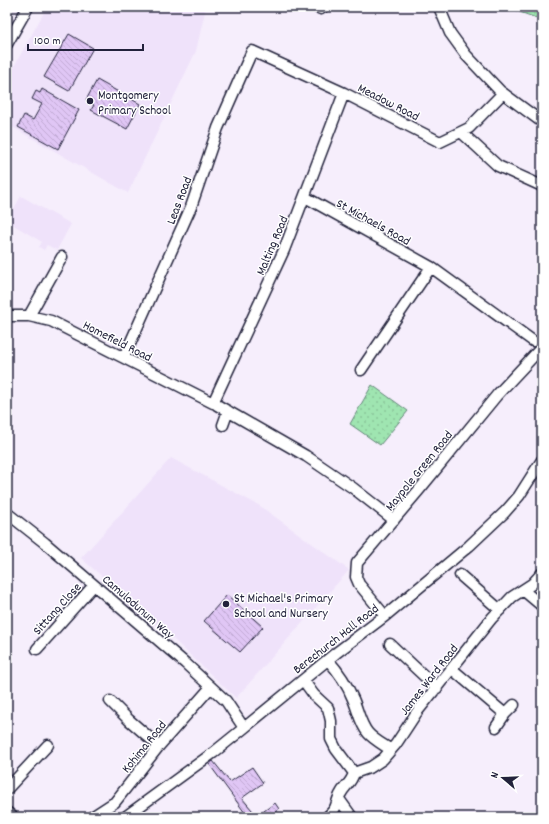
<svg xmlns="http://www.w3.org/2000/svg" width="549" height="824" font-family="Dekko,sans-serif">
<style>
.built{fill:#efe2fa}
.park{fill:url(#park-dots);stroke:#608476}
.building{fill:url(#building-back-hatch);stroke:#22223b}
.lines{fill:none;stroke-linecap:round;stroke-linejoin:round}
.minor-casing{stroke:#22223b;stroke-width:13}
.minor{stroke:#fff;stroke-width:10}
.poi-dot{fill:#22223b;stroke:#fff;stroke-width:1.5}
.labels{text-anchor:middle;stroke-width:3;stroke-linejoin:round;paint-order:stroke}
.poi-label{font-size:13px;fill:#22223b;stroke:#fff;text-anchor:start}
.street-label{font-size:13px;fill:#22223b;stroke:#fff}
</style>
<defs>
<pattern id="park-dots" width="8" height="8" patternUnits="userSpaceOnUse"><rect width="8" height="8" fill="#9fe5b1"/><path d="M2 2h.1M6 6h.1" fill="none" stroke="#89c499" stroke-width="1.8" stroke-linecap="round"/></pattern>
<pattern id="building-back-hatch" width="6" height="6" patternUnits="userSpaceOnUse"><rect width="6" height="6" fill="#e0c6f5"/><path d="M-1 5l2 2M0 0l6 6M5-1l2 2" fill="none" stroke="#c0aad3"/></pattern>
</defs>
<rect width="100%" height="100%" fill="#f6eefc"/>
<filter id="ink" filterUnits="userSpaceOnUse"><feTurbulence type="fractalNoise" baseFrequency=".025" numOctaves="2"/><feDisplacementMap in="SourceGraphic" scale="8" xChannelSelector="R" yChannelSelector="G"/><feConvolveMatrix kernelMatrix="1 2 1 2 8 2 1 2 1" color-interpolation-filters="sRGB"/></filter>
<g filter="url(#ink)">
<!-- built -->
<path class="built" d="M47,7H206L196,51L128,193L7,124V79Z
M21,196L71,224L57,250L47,245L44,250L39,247L42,242L7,221Z
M171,458L260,506L349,570L236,698L173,639L81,558Z"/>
<!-- park -->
<path class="park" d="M510,7H542V20L514,10Z
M372,385L408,411L380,445L350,424Z"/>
<!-- building -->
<path class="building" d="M69,34L93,48L69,91L44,77Z
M97,80L140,104L127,129L91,110L94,105L86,100Z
M42,89L79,110L58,149L18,127L24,115L33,120L42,104L32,99L36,91L40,93Z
M227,595L263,627L240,652L204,621Z
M213,761L230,782L252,767L263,783L242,798L257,816L275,803L279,809L269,817H248L209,764Z"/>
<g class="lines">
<!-- minor casing -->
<g class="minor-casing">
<path id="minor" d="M316,7L321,9L323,7
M439,7L450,33L466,55L500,91L542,122
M7,44L28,7
M461,132L498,166L542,186
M305,197L431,267L533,341
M7,316H29L51,321L213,403L284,250L344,93
M29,316L62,257
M124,357L191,207L218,128L252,51L344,93L440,142L469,128L503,93
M361,370L431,267
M217,405L306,456L353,488L394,520
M223,425L228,411
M7,513L45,543L185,663L226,701L244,728
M460,575L500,610
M523,590L542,606
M385,616L359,584L356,577L357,563L419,490L497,395L542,347
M390,644L437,688
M37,649L94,585
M328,660C338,671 347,684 353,699C358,710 360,724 368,733C374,740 384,745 391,750
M452,669L505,714L514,705
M303,680L314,695L328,708L331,721V739L336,749L354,773
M110,701L129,720L159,746
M496,727L505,714
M7,789L48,745
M339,799L352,817
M7,812L13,817
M92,817L115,802L159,746L211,687
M125,817L213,753L244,728L336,653L385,616L469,546L505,512L519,496L542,460
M327,817C339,806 334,807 340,795C344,786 351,784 354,773L371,767L383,759L396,744L417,712L492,618L512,597L532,584L542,573"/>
</g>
<!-- minor -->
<use href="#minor" class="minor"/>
</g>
</g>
<!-- markers -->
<g class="poi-dot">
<circle cx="90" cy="101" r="4"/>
<circle cx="226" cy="604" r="4"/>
</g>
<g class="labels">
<!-- poi labels -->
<g class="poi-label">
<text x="98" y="99">Montgomery<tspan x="98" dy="15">Primary School</tspan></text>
<text x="234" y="602">St Michael's Primary<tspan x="234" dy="15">School and Nursery</tspan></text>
</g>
<!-- street labels -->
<g class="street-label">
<text transform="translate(389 101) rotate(27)" y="5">Meadow Road</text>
<text transform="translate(178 200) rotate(-69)" y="5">Leas Road</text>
<text transform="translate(374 221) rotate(29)" y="5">St Michaels Road</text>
<text transform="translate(271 245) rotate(-67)" y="5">Malting Road</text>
<text transform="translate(118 340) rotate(27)" y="5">Homefield Road</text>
<text transform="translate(418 470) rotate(-51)" y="5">Maypole Green Road</text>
<text transform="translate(139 606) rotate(41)" y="5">Camulodunum Way</text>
<text transform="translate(56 608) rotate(-48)" y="5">Sittang Close</text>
<text transform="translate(335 638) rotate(-38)" y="5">Berechurch Hall Road</text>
<text transform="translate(428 679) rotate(-52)" y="5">James Ward Road</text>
<text transform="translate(143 746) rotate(-51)" y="5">Kohima Road</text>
</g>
</g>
<!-- margin -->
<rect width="549" height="824" fill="none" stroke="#fff" stroke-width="24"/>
<rect x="12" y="12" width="525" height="800" fill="none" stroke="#22223b" stroke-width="1.5" filter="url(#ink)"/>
<!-- north arrow -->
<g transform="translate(503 778) rotate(289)" stroke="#ffffff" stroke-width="3" paint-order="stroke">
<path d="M0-3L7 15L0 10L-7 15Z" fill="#22223b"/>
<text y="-6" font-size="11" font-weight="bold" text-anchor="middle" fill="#22223b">N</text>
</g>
<!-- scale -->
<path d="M28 44v6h115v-6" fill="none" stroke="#22223b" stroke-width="2"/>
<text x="34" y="44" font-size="12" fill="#22223b" stroke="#ffffff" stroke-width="3" paint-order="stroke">100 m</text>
</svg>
